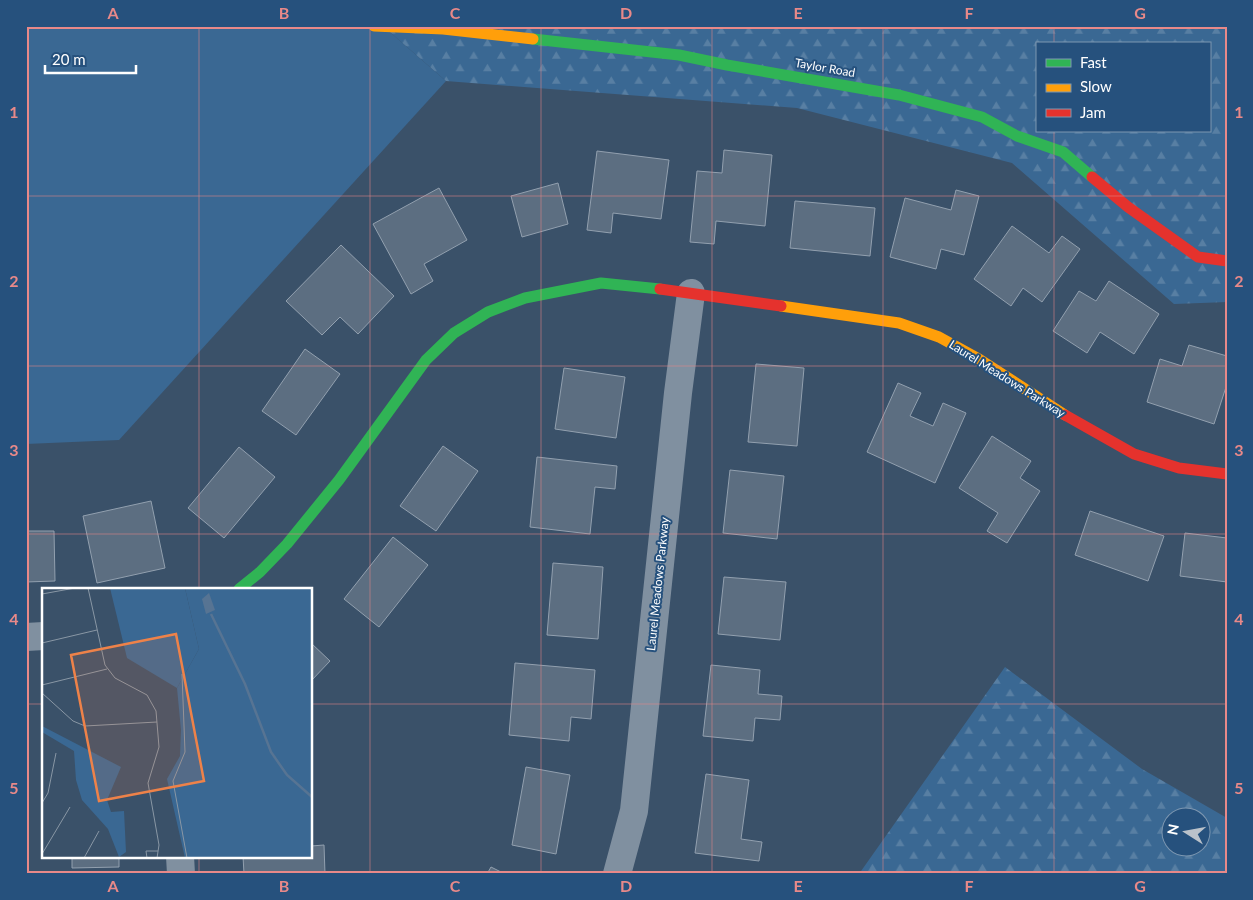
<svg xmlns="http://www.w3.org/2000/svg" width="1253" height="900" font-family="Lato,sans-serif">
<style>
.green{fill:#3a6893}
.forest{fill:url(#forest-firs);fill-rule:evenodd}
.building{fill:#5c6e81;stroke:#92a0af}
.lines{fill:none;stroke-linecap:round;stroke-linejoin:round}
.street{stroke:#8090a0;stroke-width:28}
.fast{stroke:#30b455;stroke-width:11}
.slow{stroke:#ff9f0a;stroke-width:11}
.jam{stroke:#e5322d;stroke-width:11}
.grid{fill:none;stroke:#e88989;stroke-width:1;stroke-opacity:0.55}
.labels{text-anchor:middle;stroke-width:4;stroke-linejoin:round;paint-order:stroke}
.street-label{font-size:12px;fill:#fff;stroke:#26517d}
.inset-river{fill:none;stroke:#577493;stroke-width:2.5}
.inset-road{fill:none;stroke:#8997a5;stroke-width:1}
.view{fill:#ee8249;fill-opacity:0.15;stroke:#ee8249;stroke-width:2.5}
.inset-edge{fill:none;stroke:#fff;stroke-width:2.5}
.neatline{fill:none;stroke:#e88989;stroke-width:2}
.grid-label{font-size:16px;text-anchor:middle;font-weight:bold;fill:#e88989}
</style>
<defs>
<pattern id="forest-firs" width="22" height="20" patternUnits="userSpaceOnUse" patternTransform="scale(1.25)"><rect width="22" height="20" fill="#3a6893"/><path d="M5 1l3.5 6h-7zM16 11l3.5 6h-7z" fill="#587fa3"/></pattern>
</defs>
<rect width="100%" height="100%" fill="#3a5169"/>
<!-- green -->
<path class="green" d="M26,26H383L446,81L119,440L26,444Z"/>
<!-- forest -->
<path class="forest" d="M383,26H1227V302L1174,304L1012,163L797,108L446,81ZM1037,44H1209V131H1037Z
M1005,667L1142,769L1227,818V874H859ZM1170,818H1200V848H1170Z"/>
<!-- building -->
<path class="building" d="M724,150L772,155L765,226L716,221L714,244L690,242L697,171L722,173Z
M597,151L669,160L661,219L613,213L611,233L587,230Z
M558,183L568,224L522,237L511,196Z
M439,188L467,240L424,264L433,281L411,294L373,224Z
M956,190L979,196L964,255L941,249L936,269L890,257L905,198L951,210Z
M795,201L875,208L870,256L790,248Z
M1012,226L1049,253L1062,236L1080,249L1042,302L1023,288L1011,306L974,279Z
M341,245L394,296L358,334L340,317L322,335L286,301Z
M1109,281L1159,314L1134,354L1100,332L1087,353L1053,331L1079,291L1096,301Z
M1189,345L1227,356V384L1214,424L1147,402L1160,359L1182,366Z
M305,349L340,374L296,435L262,411Z
M756,364L804,368L797,446L748,442Z
M564,368L625,377L616,438L555,429Z
M898,383L921,393L910,416L933,426L943,403L966,413L935,483L867,452Z
M992,436L1031,461L1020,478L1040,491L1007,543L987,531L998,513L959,488Z
M443,446L478,471L436,531L400,506Z
M239,447L275,477L224,538L188,508Z
M537,457L617,466L615,489L595,487L590,534L530,527Z
M730,470L784,476L777,539L723,533Z
M151,501L165,568L97,583L83,516Z
M1090,511L1164,536L1148,581L1075,555Z
M26,531H54L55,581L26,582Z
M1185,533L1227,538V582L1180,576Z
M393,537L428,565L379,627L344,599Z
M553,563L603,567L598,639L547,635Z
M724,577L786,582L780,640L718,634Z
M311,643L330,661L311,681Z
M515,663L595,670L591,719L571,717L569,741L509,735Z
M711,665L760,670L758,694L782,696L780,720L755,718L753,741L703,736Z
M526,767L570,775L556,854L512,845Z
M706,774L749,780L741,839L762,842L759,861L695,853Z
M324,845L325,874H244L243,856H311V846Z
M72,856H119V867L72,868Z
M491,867L505,874H487Z"/>
<g class="lines">
<!-- street -->
<path class="street" d="M26,637L44,636
M180,856L181,874
M617,874L634,811L678,393L691,293"/>
<!-- fast -->
<path class="fast" d="M533,39L679,55L727,65L899,95L982,117L1017,136L1063,152L1092,177
M239,589L260,572L287,544L339,480L426,360L454,333L488,312L525,298L601,283L660,289"/>
<!-- slow -->
<path class="slow" d="M374,26L443,29L533,39
M781,306L899,323L939,337L979,359L1065,415"/>
<!-- jam -->
<path class="jam" d="M1092,177L1128,207L1198,257L1227,261
M660,289L781,306
M1065,415L1134,454L1179,468L1227,474"/>
</g>
<!-- grid -->
<path class="grid" d="M199,26V589M370,26V874M541,26V874M712,26V874M883,26V874M1054,26V44M1054,131V874M26,196H1227M26,366H1227M26,534H1227M26,704H44M311,704H1227M199,856V874"/>
<g class="labels">
<!-- street labels -->
<g class="street-label">
<text transform="translate(825 68) rotate(10)" y="4">Taylor Road</text>
<text transform="translate(1007 379) rotate(32)" y="4">Laurel Meadows Parkway</text>
<text transform="translate(658 584) rotate(-84)" y="4">Laurel Meadows Parkway</text>
</g>
</g>
<!-- overview -->
<g transform="translate(42 588)">
<rect width="270" height="270" fill="#3a5169"/>
<path d="M68,0H143L157,61L135,100L85,70Z" fill="#3a6893"/>
<path d="M143,0H270V270H143L125,191L138,168L139,142L135,100L157,61ZM0,138L79,179L65,212L69,224L82,223L84,264L77,269L66,241L40,212L34,192L32,163L0,144Z" fill="#3a6893"/>
<path d="M167,5L173,22L164,26L160,11Z" fill="#577493"/>
<path class="inset-river" d="M169,26L203,96L229,164L245,187L270,209"/>
<path class="inset-road" d="M46,0L63,77L73,90L105,107L114,123L117,159L106,195L117,257L115,270M0,6L33,0M0,55L55,42M140,86L143,164L131,193L145,270M0,97L65,81M0,105L31,133L43,138L115,134M0,215L6,205L14,165M0,266L28,219M42,270L57,243M105,270L104,263H116"/>
<path class="view" d="M134,46L162,193L57,213L29,67Z"/>
<rect width="270" height="270" class="inset-edge"/>
</g>
<!-- border -->
<rect width="1253" height="900" fill="none" stroke="#26517d" stroke-width="55"/>
<!-- legend -->
<rect x="1036" y="42" width="175" height="90" fill="#26517d" stroke="#7d97b1"/>
<rect x="1046" y="59" width="25" height="8" fill="#30b455" stroke="#7d97b1"/>
<text x="1080" y="68" font-size="15" fill="#ffffff">Fast</text>
<rect x="1046" y="84" width="25" height="8" fill="#ff9f0a" stroke="#7d97b1"/>
<text x="1080" y="92" font-size="15" fill="#ffffff">Slow</text>
<rect x="1046" y="109" width="25" height="8" fill="#e5322d" stroke="#7d97b1"/>
<text x="1080" y="118" font-size="15" fill="#ffffff">Jam</text>
<!-- north arrow -->
<g transform="translate(1186 832) rotate(281)"><circle r="24" fill="#26517d" stroke="#7d97b1"/>
<path d="M0-4L9 19L0 12L-9 19Z" fill="#bac2ca"/>
<text y="-8" font-size="14" font-weight="bold" text-anchor="middle" fill="#ffffff">N</text>
</g>
<!-- scale -->
<path d="M45 65v8h91v-8" fill="none" stroke="#ffffff" stroke-width="2.5"/>
<text x="52" y="65" font-size="15" fill="#ffffff" stroke="#26517d" stroke-width="4" paint-order="stroke">20 m</text>
<rect x="28" y="28" width="1198" height="844" class="neatline"/>
<g class="grid-label">
<text x="113" y="19">A</text>
<text x="284" y="19">B</text>
<text x="455" y="19">C</text>
<text x="626" y="19">D</text>
<text x="798" y="19">E</text>
<text x="969" y="19">F</text>
<text x="1140" y="19">G</text>
<text x="14" y="118">1</text>
<text x="1239" y="118">1</text>
<text x="14" y="287">2</text>
<text x="1239" y="287">2</text>
<text x="14" y="456">3</text>
<text x="1239" y="456">3</text>
<text x="14" y="625">4</text>
<text x="1239" y="625">4</text>
<text x="14" y="794">5</text>
<text x="1239" y="794">5</text>
<text x="113" y="892">A</text>
<text x="284" y="892">B</text>
<text x="455" y="892">C</text>
<text x="626" y="892">D</text>
<text x="798" y="892">E</text>
<text x="969" y="892">F</text>
<text x="1140" y="892">G</text>
</g>
</svg>
